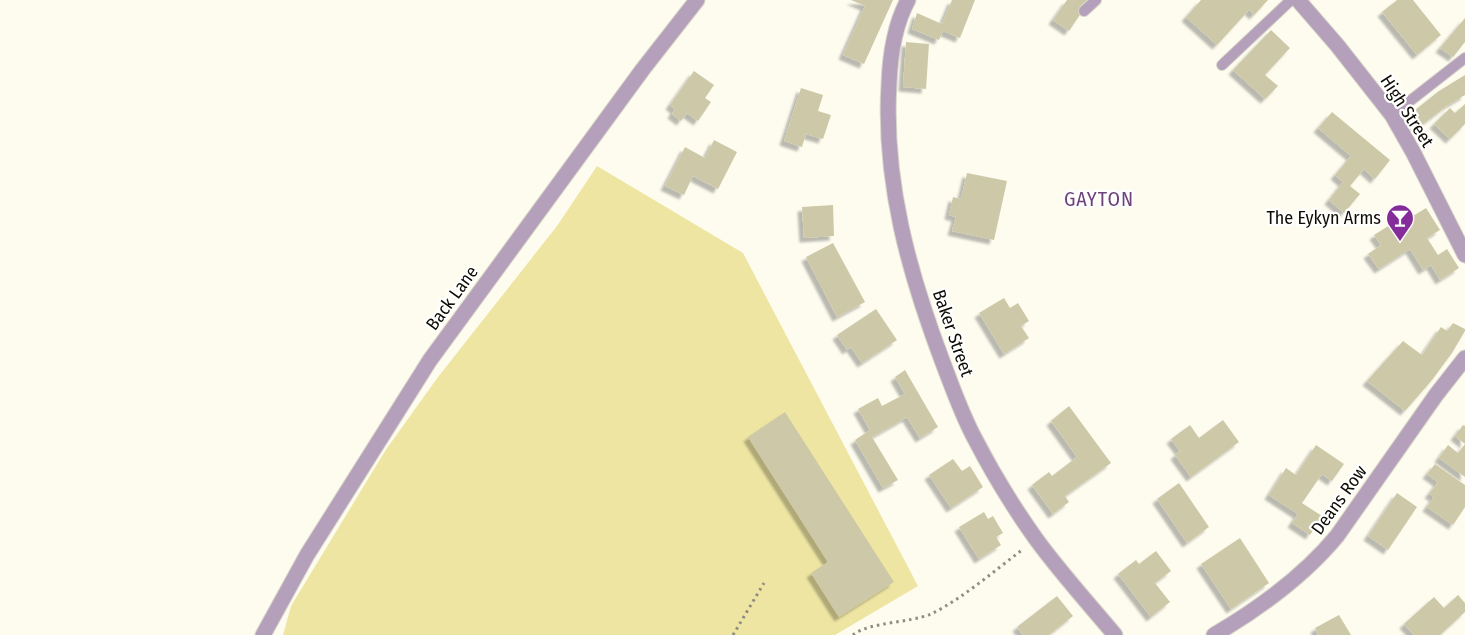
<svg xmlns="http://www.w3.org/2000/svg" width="1465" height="635" font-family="'Fira Sans Condensed',sans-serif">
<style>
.green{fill:#eee5a3}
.building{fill:#cdc9a8;filter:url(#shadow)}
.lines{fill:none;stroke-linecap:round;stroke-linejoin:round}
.service-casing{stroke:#d8d6c9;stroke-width:12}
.minor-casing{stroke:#d8d6c9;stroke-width:17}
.tertiary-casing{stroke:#d8d6c9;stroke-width:17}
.path{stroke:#8f8d82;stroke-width:3;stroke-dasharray:2.5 4;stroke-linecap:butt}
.service{stroke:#b5a0bb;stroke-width:10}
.minor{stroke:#b5a0bb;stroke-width:15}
.tertiary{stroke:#b5a0bb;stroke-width:15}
.labels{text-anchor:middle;stroke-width:4.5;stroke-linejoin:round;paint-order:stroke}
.street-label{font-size:18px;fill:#0e0c03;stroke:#fff}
.poi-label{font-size:18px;fill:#0e0c03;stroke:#fff;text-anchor:end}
.quarter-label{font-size:20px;letter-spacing:1px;fill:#6e437a;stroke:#fff}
</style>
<defs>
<filter id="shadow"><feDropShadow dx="-4.5" dy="4.5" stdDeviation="1" flood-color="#0004"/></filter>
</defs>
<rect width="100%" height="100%" fill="#fefcef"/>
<!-- green -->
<path class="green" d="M597,166L743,253L918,586L835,635H283L291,606L385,451L438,377L557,226Z"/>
<!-- building -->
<path class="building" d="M851,0H893L864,64L843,55L865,6Z
M952,0H975L960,38L943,31L939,40L912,29L917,13L942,24Z
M1067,0H1090L1069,31L1053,20Z
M1201,0H1268L1254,15L1249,10L1217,45L1186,17Z
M1397,0H1413L1441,35L1417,55L1382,12Z
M1465,18V42L1453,57L1440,48Z
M1271,30L1290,48L1265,75L1278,86L1265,99L1233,70Z
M906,42L929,44L926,89L903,87Z
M694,71L714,85L705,98L711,102L698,121L687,113L681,121L672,114L675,109L670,105Z
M1465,75V95L1448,105L1418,128L1410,114L1439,91Z
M801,88L823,95L818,111L831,115L823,139L806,134L802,147L784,141Z
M1465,104V124L1450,139L1434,124L1450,108L1455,113Z
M1332,112L1390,160L1375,179L1364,169L1350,186L1360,194L1344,213L1329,200L1343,182L1335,175L1351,156L1318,128Z
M714,140L737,152L718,189L693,176L684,195L665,186L685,147L705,158Z
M967,173L1007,181L994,240L952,231L956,217L949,215L953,197L961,199Z
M833,205L834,236L804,238L802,207Z
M1426,208L1440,230L1427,238L1438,255L1447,249L1459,268L1440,280L1431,265L1423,270L1410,249L1379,269L1368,254L1381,245L1374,235L1395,222L1397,226Z
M833,243L865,302L837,317L806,257Z
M1004,298L1010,308L1018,303L1029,321L1021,326L1029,338L1004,354L979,313Z
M876,309L897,340L862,363L851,347L847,350L837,335Z
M1453,323L1465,329V331L1452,353L1432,380L1405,411L1367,381L1403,341L1422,355L1441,327L1447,331Z
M905,370L938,427L920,438L907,417L872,437L898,480L883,488L855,440L870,430L858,409L878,398L882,406L905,394L895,377Z
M1069,406L1111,463L1065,496L1069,502L1053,514L1032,485L1049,472L1052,476L1077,457L1051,421Z
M785,412L894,582L839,617L811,573L828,562L748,437Z
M1223,420L1239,442L1191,477L1175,455L1180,451L1171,439L1190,425L1199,438Z
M1463,425L1465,426V477L1439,458L1448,445L1458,453L1465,444L1455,436Z
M1316,445L1344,464L1332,481L1322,474L1302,503L1322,516L1310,535L1292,523L1298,514L1269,495L1286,468L1296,475Z
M953,459L962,471L970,466L983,487L951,508L929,475Z
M1435,464L1465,485V507L1453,525L1427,507L1434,497L1429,494L1438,482L1427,474Z
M1179,483L1209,527L1187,543L1157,499Z
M1397,493L1417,507L1388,550L1368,536Z
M984,512L988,519L993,516L1003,533L996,537L1001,545L979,559L959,527Z
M1240,538L1269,583L1231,609L1201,564Z
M1156,551L1171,571L1155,583L1170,602L1151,617L1118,574L1136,560L1139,564Z
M1458,595L1465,603V612L1440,635H1414L1404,624L1434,597L1444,608Z
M1057,596L1073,616L1049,635H1023L1017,627Z
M1339,615L1351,635H1318L1315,628Z"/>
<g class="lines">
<!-- service casing -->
<g class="service-casing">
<path id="service" d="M1084,11L1096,0
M1222,65L1291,0
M1392,115L1465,58"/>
</g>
<!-- minor casing -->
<g class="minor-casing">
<path id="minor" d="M908,0C894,26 890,55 889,84C883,181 909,273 943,363C953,389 962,415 975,439C993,474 1014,508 1036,539C1060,572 1089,604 1115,635
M1298,0L1337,45L1392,115L1413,152L1465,255
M1214,635C1260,608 1303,577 1337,536L1436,395L1465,358"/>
</g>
<!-- tertiary casing -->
<g class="tertiary-casing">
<path id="tertiary" d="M263,635L307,555L430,360L643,69L697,0"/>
</g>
<!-- path -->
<path class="path" d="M733,635L764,583
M853,635C868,622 910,623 931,614C962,599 994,571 1022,550"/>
<!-- service -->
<use href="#service" class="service"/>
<!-- minor -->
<use href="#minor" class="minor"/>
<!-- tertiary -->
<use href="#tertiary" class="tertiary"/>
</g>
<!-- icons -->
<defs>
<g id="bar-pin" transform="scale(1.4375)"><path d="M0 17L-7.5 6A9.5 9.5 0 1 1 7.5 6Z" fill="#842c9a" stroke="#fff"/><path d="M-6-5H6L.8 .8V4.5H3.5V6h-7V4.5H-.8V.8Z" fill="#fff"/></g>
</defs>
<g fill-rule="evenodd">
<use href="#bar-pin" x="1400" y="218"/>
</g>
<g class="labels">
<!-- street labels -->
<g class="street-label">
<text transform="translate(1407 111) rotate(57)" y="6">High Street</text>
<text transform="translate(452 298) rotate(-54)" y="6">Back Lane</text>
<text transform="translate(953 333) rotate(71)" y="6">Baker Street</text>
<text transform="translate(1339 500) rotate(-54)" y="6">Deans Row</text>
</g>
<!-- poi labels -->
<g class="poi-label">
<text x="1381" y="224">The Eykyn Arms</text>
</g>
<!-- quarter labels -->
<g class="quarter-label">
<text x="1099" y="206">GAYTON</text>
</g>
</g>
</svg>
